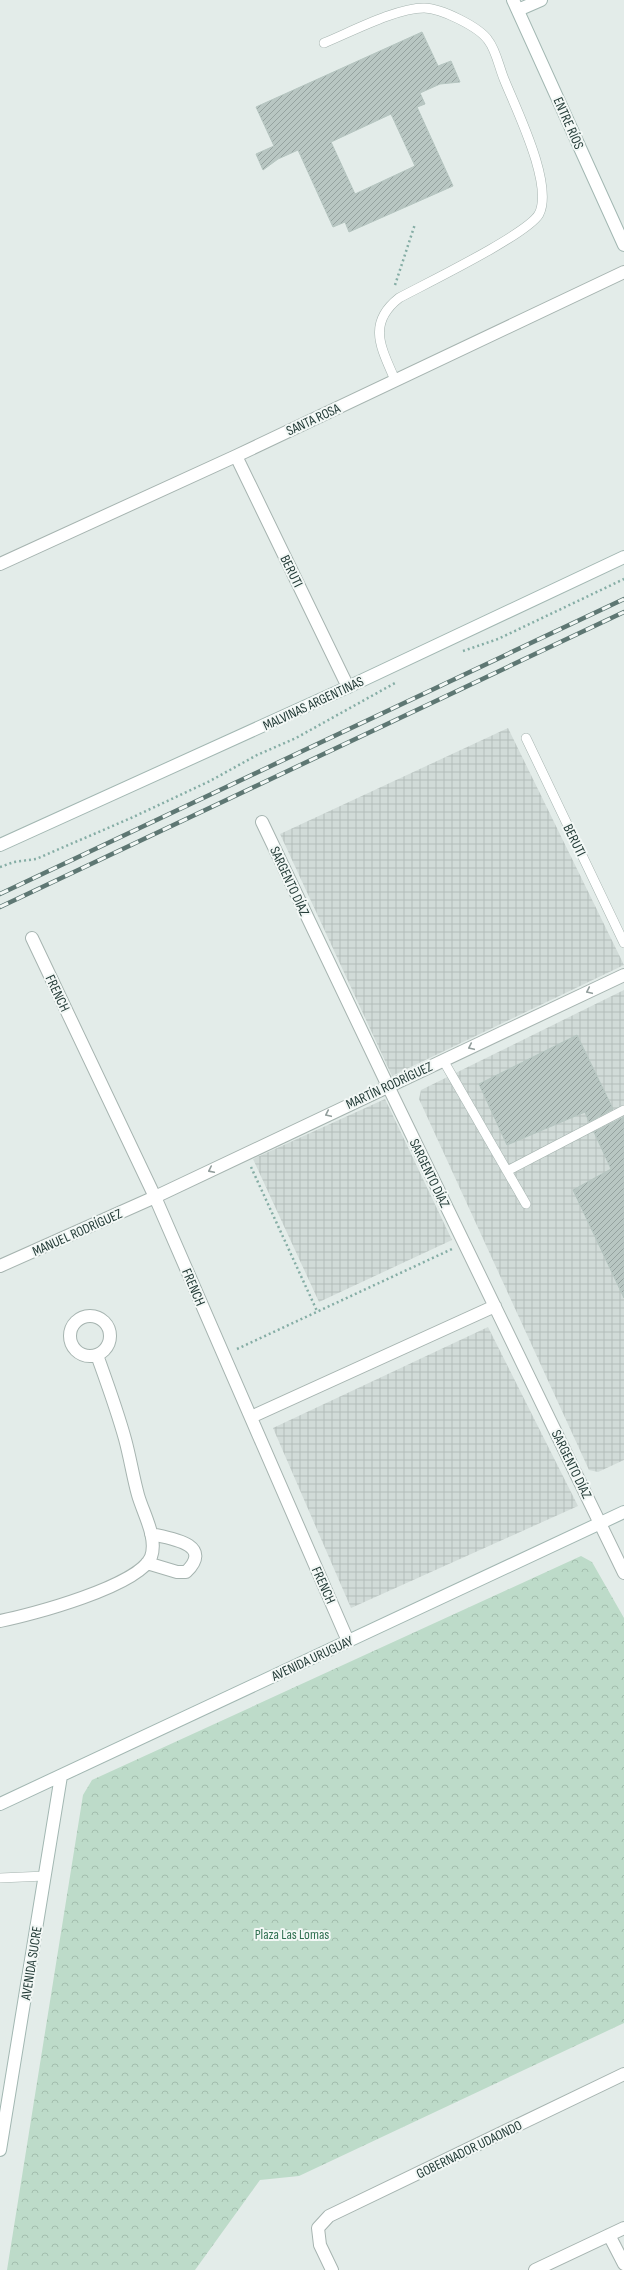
<svg xmlns="http://www.w3.org/2000/svg" width="624" height="2270" font-family="'Sofia Sans Condensed',sans-serif">
<style>
.industrial{fill:url(#industrial-grid)}
.forest{fill:url(#forest-crowns)}
.building{fill:url(#building-hatch);stroke:#b5c5c0;fill-rule:evenodd}
.lines{fill:none;stroke-linecap:round;stroke-linejoin:round}
.lane-casing{stroke:#a6b4b0;stroke-width:10}
.street-casing{stroke:#a6b4b0;stroke-width:14}
.secondary-casing{stroke:#a2b7b2;stroke-width:14}
.path{stroke:#85ada5;stroke-width:2.5;stroke-dasharray:2 3;stroke-linecap:butt}
.lane{stroke:#fff;stroke-width:9}
.street{stroke:#fff;stroke-width:12}
.secondary{stroke:#fff;stroke-width:12}
.rail-casing{stroke:#5e7773;stroke-width:4.5}
.rail{stroke:#f3f8f6;stroke-width:3;stroke-dasharray:9;stroke-linecap:butt}
.oneway{stroke:#929e9c}
.labels{text-anchor:middle;stroke-width:4;stroke-linejoin:round;paint-order:stroke}
.street-label{font-size:14px;fill:#243c38;stroke:#f3f8f6}
.park-label{font-size:14px;fill:#307051;stroke:#f3f8f6}
</style>
<defs>
<pattern id="industrial-grid" width="8" height="8" patternUnits="userSpaceOnUse"><rect width="8" height="8" fill="#d1dbd8"/><path d="M0 4h8M4 0v8" fill="none" stroke="#b3bdba"/></pattern>
<pattern id="forest-crowns" width="20" height="18" patternUnits="userSpaceOnUse"><rect width="20" height="18" fill="#bddbc9"/><path d="M2 6a3 3 0 1 1 6 0M12 15a3 3 0 1 1 6 0" fill="none" stroke="#a2bdad"/></pattern>
<pattern id="building-hatch" width="6" height="6" patternUnits="userSpaceOnUse"><rect width="6" height="6" fill="#b8c6c2"/><path d="M-1 1l2-2M0 6l6-6M5 7l2-2" fill="none" stroke="#95a29f"/></pattern>
</defs>
<rect width="100%" height="100%" fill="#e3ece9"/>
<!-- industrial -->
<path class="industrial" d="M508,728L624,965L392,1076L280,834Z
M624,990V1460L598,1472L589,1470L419,1099L421,1090Z
M385,1099L452,1240L319,1302L253,1159Z
M488,1327L578,1506L351,1608L273,1428Z"/>
<!-- forest -->
<path class="forest" d="M581,1556L592,1562L624,1618V2023L299,2176L260,2180L195,2270H7L83,1795L92,1780Z"/>
<!-- building -->
<path class="building" d="M422,32L438,66L451,61L460,82L440,84L420,93L425,104L417,107L453,186L349,232L345,222L333,227L298,150L278,159L263,170L256,154L274,146L256,107ZM391,114L415,166L355,194L331,142Z
M577,1035L613,1109L589,1122L585,1112L507,1145L479,1084Z
M624,1117V1298L573,1190L611,1169L594,1132Z"/>
<g class="lines">
<!-- lane casing -->
<g class="lane-casing">
<path id="lane" d="M324,43C351,32 396,8 424,8C441,8 479,27 488,40C496,50 499,67 504,79C516,109 554,185 539,214C528,234 425,284 399,298C366,324 382,349 395,380
M526,738L624,943
M443,1060L526,1204
M507,1171L624,1110
M0,1878L45,1876"/>
</g>
<!-- street casing -->
<g class="street-casing">
<path id="street" d="M236,456L348,687
M0,564L236,456L624,272
M262,822L388,1086L624,1573
M32,938L155,1197L348,1641
M0,1266L155,1197L624,975
M70 1336a20 20 0 1 1 40 0a20 20 0 1 1-40 0Z
M251,1417L495,1306
M147,1563L177,1572H186C215,1544 169,1538 151,1534
M0,1621C31,1615 139,1586 151,1557C158,1538 143,1513 138,1495C133,1477 130,1457 125,1439C117,1410 107,1383 97,1355
M609,2235L624,2264
M332,2270L320,2245L318,2228L329,2216L624,2074
M535,2270L624,2228"/>
</g>
<!-- secondary casing -->
<g class="secondary-casing">
<path id="secondary" d="M513,0L624,245
M518,10L541,0
M0,845L348,687L624,557
M0,1804L624,1512
M0,2150L61,1776"/>
</g>
<!-- path -->
<path class="path" d="M395,285L415,224
M463,651L498,639L624,579
M0,867L14,862L36,859L131,818L210,781L257,755L296,738L395,683
M251,1167L317,1311
M237,1349L452,1249"/>
<!-- lane -->
<use href="#lane" class="lane"/>
<!-- street -->
<use href="#street" class="street"/>
<!-- secondary -->
<use href="#secondary" class="secondary"/>
<!-- rail casing -->
<g class="rail-casing">
<path id="rail" d="M0,894L624,599
M0,907L624,612"/>
</g>
<!-- rail -->
<use href="#rail" class="rail"/>
</g>
<!-- one-way arrows -->
<defs><path id="oneway-chevron" d="M-2-3.5L2.5 0L-2 3.5" fill="none" stroke-width="1.6" stroke-linecap="round" stroke-linejoin="round"/></defs>
<g class="oneway">
<use href="#oneway-chevron" transform="translate(589 991) rotate(155)"/>
<use href="#oneway-chevron" transform="translate(471 1047) rotate(155)"/>
<use href="#oneway-chevron" transform="translate(328 1114) rotate(155)"/>
<use href="#oneway-chevron" transform="translate(211 1170) rotate(154)"/>
</g>
<g class="labels">
<!-- street labels -->
<g class="street-label">
<text transform="translate(569 123) rotate(66)" y="5">ENTRE RÍOS</text>
<text transform="translate(313 419) rotate(-25)" y="5">SANTA ROSA</text>
<text transform="translate(292 571) rotate(64)" y="5">BERUTI</text>
<text transform="translate(313 703) rotate(-25)" y="5">MALVINAS ARGENTINAS</text>
<text transform="translate(575 840) rotate(64)" y="5">BERUTI</text>
<text transform="translate(290 881) rotate(65)" y="5">SARGENTO DÍAZ</text>
<text transform="translate(58 993) rotate(65)" y="5">FRENCH</text>
<text transform="translate(389 1085) rotate(-25)" y="5">MARTÍN RODRÍGUEZ</text>
<text transform="translate(430 1173) rotate(64)" y="5">SARGENTO DÍAZ</text>
<text transform="translate(77 1232) rotate(-24)" y="5">MANUEL RODRÍGUEZ</text>
<text transform="translate(194 1287) rotate(67)" y="5">FRENCH</text>
<text transform="translate(572 1464) rotate(64)" y="5">SARGENTO DÍAZ</text>
<text transform="translate(324 1585) rotate(66)" y="5">FRENCH</text>
<text transform="translate(312 1658) rotate(-25)" y="5">AVENIDA URUGUAY</text>
<text transform="translate(31 1963) rotate(-81)" y="5">AVENIDA SUCRE</text>
<text transform="translate(469 2149) rotate(-26)" y="5">GOBERNADOR UDAONDO</text>
</g>
<!-- park labels -->
<g class="park-label">
<text x="292" y="1939">Plaza Las Lomas</text>
</g>
</g>
</svg>
